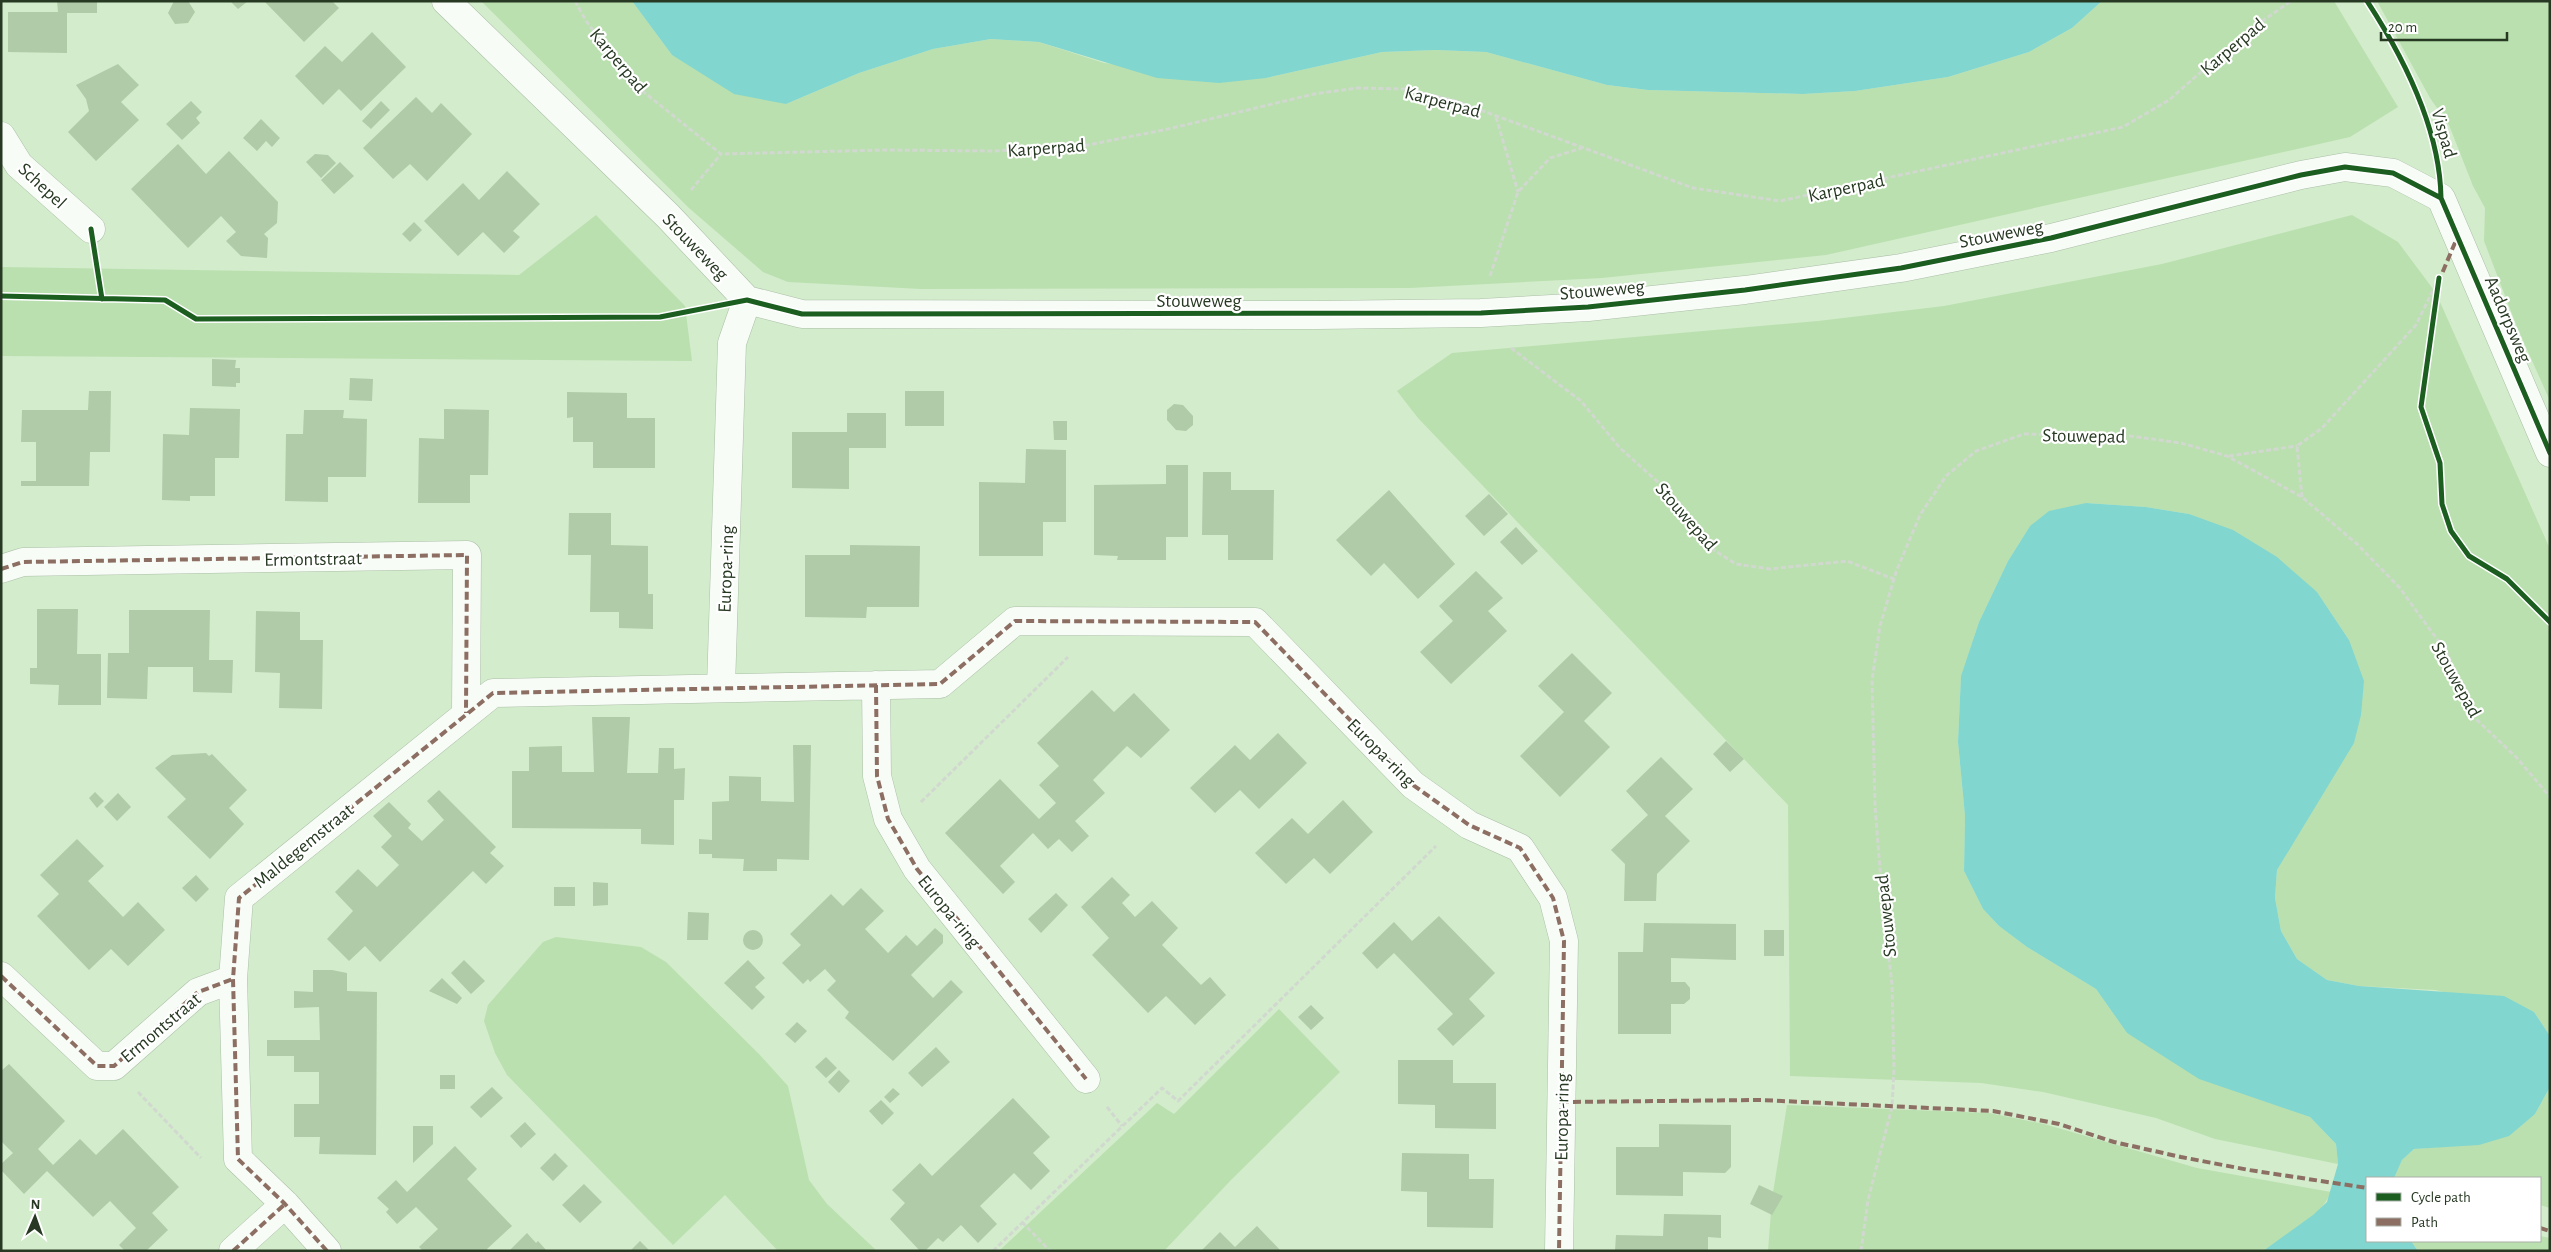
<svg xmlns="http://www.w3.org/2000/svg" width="2551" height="1252" font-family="'Alegreya Sans',sans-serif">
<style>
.green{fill:#bae0af}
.water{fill:#81d6d0}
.building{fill:#afcba7}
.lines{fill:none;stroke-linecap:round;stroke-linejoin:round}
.minor-casing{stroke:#abbfa7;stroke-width:29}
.path{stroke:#d1d8cf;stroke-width:3;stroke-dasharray:5 2.5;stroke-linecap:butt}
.minor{stroke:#f8fcf7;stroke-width:28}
.quiet{stroke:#8d6e63;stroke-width:4;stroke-dasharray:8 4;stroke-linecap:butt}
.cycleway-casing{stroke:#fff;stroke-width:8}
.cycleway{stroke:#1b5e20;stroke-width:5}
.labels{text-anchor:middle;stroke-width:4.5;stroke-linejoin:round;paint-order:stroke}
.street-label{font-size:19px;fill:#273923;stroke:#fff}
</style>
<rect width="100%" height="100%" fill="#d3eccc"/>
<!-- green -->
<path class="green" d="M481,1H632L672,55L786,104L859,73L933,49L991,39L1039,42L1104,63L1266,78L1382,52L1436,50L1486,52L1607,85L1648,90L1803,94L1855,91L1948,77L2029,52L2072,28L2102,1H2334L2398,107L2350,137L1826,255L1602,278L1410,288L921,289L788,282L763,272L689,208Z
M2377,1H2550V401L2517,327L2484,241L2485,208L2473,186L2449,125L2430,98Z
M596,215L685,306L692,361L1,356V267L519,275Z
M2352,215L2398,242L2436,293L2550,549V1036L2534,1012L2435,990L2359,986L2327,980L2297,959L2281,931L2275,898L2277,870L2297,833L2349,640L2317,592L2189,514L2146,507L2086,503L2030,526L2008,561L1979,622L1961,677L1958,742L1965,816L1964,871L1983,909L1999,926L2027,947L2096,989L2127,1033L2267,1101L2310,1117L2336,1144L2338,1164L2215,1139L2156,1118L2043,1092L1981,1083L1790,1076L1788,805L1418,418L1397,391L1452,353L1818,321L1944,306L2162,264Z
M556,937L641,947L666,962L759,1054L788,1086L809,1180L827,1204L877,1251H778L725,1195L673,1245L507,1075L495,1053L484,1021L488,1005L543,942Z
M1279,1009L1340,1072L1231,1180L1164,1251H999L1157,1103L1174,1114Z
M2550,1087V1208L2540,1205V1178L2394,1177L2402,1160L2414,1149L2440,1147L2535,1114Z
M1787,1105L1989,1113L2044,1124L2197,1168L2331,1192C2320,1219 2286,1235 2263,1251H1768L1772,1199Z
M2540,1236L2550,1238V1251H2418L2411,1241H2540Z"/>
<!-- water -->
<path class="water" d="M632,1H2102L2072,28L2029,52L1948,77L1855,91L1803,94L1648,90L1607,85L1486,52L1436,50L1382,52L1266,78L1219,83L1157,78L1039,42L991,39L933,49L859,73L786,104L734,94L672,55Z
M2086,503L2146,507L2189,514L2233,530L2277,557L2317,592L2349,640L2364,681L2361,715L2354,743L2277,870L2275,898L2281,931L2297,959L2327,980L2359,986L2504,996L2534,1012L2550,1036V1087L2535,1114L2509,1136L2479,1145L2414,1149L2402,1160L2394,1178H2367V1241H2411L2418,1251H2263L2313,1215L2327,1202L2338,1164L2336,1144L2310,1117L2199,1079L2127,1033L2096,989L2027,947L1999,926L1983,909L1964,871L1965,816L1958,742L1961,676L1979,622L2008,561L2030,526L2049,511Z"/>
<!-- building -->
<path class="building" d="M57,1H97V13H67V53L8,52V12H58Z
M174,1H188L195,12L188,23L175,24L168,13Z
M230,1H248L238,9Z
M264,1H332L339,8L304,42Z
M372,32L406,67L361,111L339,89L323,105L295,76L325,46L342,62Z
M118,64L139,85L121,102L139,120L96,161L68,132L89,111L86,99L76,85Z
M416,97L432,113L441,103L472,134L427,181L410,164L393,179L363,148Z
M191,101L202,112L196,118L200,123L182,140L166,124Z
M381,101L390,110L371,129L362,121Z
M261,119L280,138L272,147L266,141L257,151L243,138Z
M178,144L206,174L229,151L278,202L277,223L264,234L268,238L267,258L241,256L226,241L236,232L221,216L188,248L131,189Z
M315,154L328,155L336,163L321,178L306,162Z
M340,162L354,176L334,194L321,180Z
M507,171L540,204L513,231L520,237L504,253L483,232L458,256L424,221L463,183L479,200Z
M414,222L422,230L410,242L402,234Z
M212,359L236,360L235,368H240V383H236V387L212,386Z
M350,378L373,379L372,401L349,400Z
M89,391H111L110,452H90L89,486H21V481H36V442H21L22,410H88Z
M905,391H944V426H905Z
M567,392L627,393V418H655V468H593V442H573V417L567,418Z
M1174,404L1183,405L1193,416V425L1186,431L1176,430L1167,420V410Z
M190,408L240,409L239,458H215V496H190V501L162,500L163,434L189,435Z
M444,409L489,410L488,475H470V503H418L419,438L444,439Z
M304,410H344L343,418L367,419L366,477H328V502L285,501L286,434H303Z
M847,413H886V448H849V489L792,488V432H847Z
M1053,421H1067V440H1054Z
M1026,449L1066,450V522H1043V556H979V482L1025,483Z
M1166,465H1188V537H1166V560H1117L1118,556L1094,555V485L1166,484Z
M1203,472H1231V490H1274L1273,560H1228V535H1202Z
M1389,490L1455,564L1418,599L1384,563L1371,576L1336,540Z
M1489,494L1508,514L1484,536L1465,516Z
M569,513H611V545L648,546V594H653V629L619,628V612H590L591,555H568Z
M1516,527L1538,551L1522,565L1500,542Z
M850,545L920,546L919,607H867L866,618L805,617V555H850Z
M1476,571L1503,598L1488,611L1507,631L1451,684L1420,652L1453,621L1439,606Z
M37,609H78L77,654H101V705H58L59,685L30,684V668H37Z
M129,610H210L209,660H233L232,693L193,692V667H148L147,699L107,698L108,653H129Z
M256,611L300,612V640H323L322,709L279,708L280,673L255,672Z
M1572,653L1612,693L1584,721L1610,747L1560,797L1520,756L1564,712L1538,686Z
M1092,690L1114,712L1134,693L1170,730L1141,758L1127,746L1093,780L1105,793L1075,821L1089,836L1072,852L1059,839L1048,849L1033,833L1000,866L1015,882L1003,894L945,833L1000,779L1039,819L1056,803L1039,785L1059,766L1037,743Z
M592,717H630L627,773H658L659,748H674V769L685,768L684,800H674V845L641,844V829L512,828V771H529V747L562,746V772H594Z
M1278,733L1307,763L1259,809L1240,790L1215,813L1190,788L1235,745L1250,760Z
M1726,741L1744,759L1730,772L1713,754Z
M793,745H811L809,860L777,859V871H743L744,859L712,858V854H699V839L712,840V802L729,801V776L761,777V801L794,802Z
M206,753L209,756L212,754L247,790L229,808L244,824L210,859L167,817L186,799L155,768L172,755Z
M1661,757L1693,789L1665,816L1690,841L1657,874L1656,901H1624L1625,864L1611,850L1648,815L1626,791Z
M439,790L496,847L490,853L504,866L486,884L473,871L380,962L365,946L349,961L327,939L353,911L335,892L358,869L377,887L399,865L381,847L392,836L373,816L389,802L411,824L408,828L422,841L444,820L427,801Z
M95,792L104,801L97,808L89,798Z
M118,793L131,807L117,821L104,807Z
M1343,800L1373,832L1330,874L1314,858L1286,884L1255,853L1292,818L1308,834Z
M77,839L104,866L88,881L123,917L138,902L165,930L128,966L111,949L89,970L37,916L59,894L40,875Z
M196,875L209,889L196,902L182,888Z
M1112,877L1130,895L1122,903L1135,917L1152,901L1178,928L1162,945L1201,985L1210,977L1226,995L1195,1025L1166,996L1148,1013L1092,955L1109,938L1081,907Z
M593,882L608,883V905L593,906Z
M554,887H575V906H554Z
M861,888L884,911L865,929L888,953L906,935L917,946L935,928L943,935V943L911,975L933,998L951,980L963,992L893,1061L845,1018L849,1012L827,990L836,981L825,969L810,982L808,979L803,984L782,963L801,945L790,934L831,894L843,906Z
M1056,893L1068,905L1041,933L1028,919Z
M688,912L709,913L708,940H687Z
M1439,916L1495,973L1469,999L1485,1016L1453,1046L1437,1029L1453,1014L1394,953L1377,969L1362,953L1394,922L1412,941Z
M1644,923L1736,924V960L1671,958V982H1685L1690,988V999L1684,1004H1671V1034H1618V952H1643Z
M1764,930H1784V956H1764Z
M743 940a10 10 0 1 1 20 0a10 10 0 1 1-20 0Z
M464,960L485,981L471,994L451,973Z
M748,960L765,978L755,987L765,997L752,1010L724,983Z
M313,970H332L347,973V991L377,992L376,1155L319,1154L320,1137H294V1104H319V1072H294V1056H267V1040H320L319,1007L294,1008V991L313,992Z
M442,978L462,998L457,1004L429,991Z
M1311,1005L1324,1018L1311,1030L1298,1017Z
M797,1022L807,1031L795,1043L785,1034Z
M936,1047L950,1062L922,1087L908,1073Z
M826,1057L837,1068L826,1078L815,1067Z
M1398,1060H1453V1083H1496V1129L1435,1128V1105L1398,1104Z
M9,1064L65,1121L38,1149L53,1165L80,1139L96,1155L123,1129L179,1187L152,1213L168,1230L146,1251H125L119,1245L136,1228L110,1201L93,1217L47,1171L24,1194L1,1170V1164L13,1153L1,1141V1071Z
M839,1070L850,1081L839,1093L828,1082Z
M440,1075H455V1089H440Z
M492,1087L503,1098L481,1118L470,1107Z
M893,1088L900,1094L890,1103L884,1097Z
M1013,1098L1050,1137L1033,1153L1050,1171L1031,1190L1014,1173L980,1206L997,1224L978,1243L961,1225L943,1242L938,1238L925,1251H920L890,1219L905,1203L892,1190L920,1163L932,1176Z
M881,1100L894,1113L882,1125L869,1111Z
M525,1122L536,1134L521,1148L510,1136Z
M1659,1124L1731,1125V1167L1725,1173L1683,1172V1196L1616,1195V1147H1659Z
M413,1126H433V1144L413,1163Z
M455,1146L477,1169L467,1179L512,1226L487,1249L488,1251H423L419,1247L438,1229L416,1207L397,1224L386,1212L389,1209L377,1198L396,1180L407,1192Z
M555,1153L568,1166L553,1181L540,1168Z
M1402,1153L1469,1154V1179H1494L1493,1228L1427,1227V1192L1401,1191Z
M584,1184L602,1202L580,1223L562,1205Z
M1759,1185L1783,1196L1772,1215L1750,1204Z
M1664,1214L1721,1215V1238L1708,1237V1251H1615L1616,1235L1663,1236Z
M1257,1226L1281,1251H1201L1220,1232L1235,1247Z
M527,1233L536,1243L538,1241L547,1251H509Z
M640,1241L650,1251H630Z"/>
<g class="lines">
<!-- minor casing -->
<g class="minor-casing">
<path id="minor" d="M446,1L668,216L747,300L802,314L1317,315L1481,313L1588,307L1745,290L1901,268L2051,238L2301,175L2345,167L2393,173L2441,198L2550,453
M1,136L19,165L91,229
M1,569L23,562L467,555L466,713
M876,685L877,776L888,819L917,869L1086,1079
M721,687L732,343L747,300
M1,976L97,1066H114L198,992L233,979
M233,1251L285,1204
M327,1251L285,1204L238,1159L233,979L239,898L493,693L940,684L1015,621L1255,622L1413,785L1469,825L1520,848L1553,898L1564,941L1559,1251"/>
</g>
<!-- path -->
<path class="path" d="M575,1L586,21L635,85L721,154L885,150L994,151L1088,145L1168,129L1314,94L1357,88L1404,89L1453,100L1693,188L1780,201L2123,127L2169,100L2244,34L2291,1
M1496,117L1518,192
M691,190L721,154
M1490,276L1518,192L1550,158L1582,148
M1511,348L1581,401L1620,448L1668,491L1709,547L1736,564L1770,569L1847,561L1894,579
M2229,456L2297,446
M2302,497L2297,446L2322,428L2416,325L2437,282
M921,802L1068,657
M138,1092L201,1158
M1107,1107L1122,1126
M1022,1222L1050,1251
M993,1251L1162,1088L1178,1101L1436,846
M1861,1251L1868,1200L1892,1107L1894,1069L1892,985L1883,907L1875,806L1872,680L1880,626L1896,572L1920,515L1946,476L1976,451L2024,434L2130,436L2181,443L2227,456L2302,497L2358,545L2399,587L2447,653L2476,719L2517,758L2550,797"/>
<!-- minor -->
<use href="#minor" class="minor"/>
<!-- quiet -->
<path class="quiet" d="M2438,283L2457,238
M1,569L23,562L467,555L466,713
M876,685L877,776L888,819L917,869L1086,1079
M1,976L97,1066H114L198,992L233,979
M1561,1102L1761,1100L1993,1111L2059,1124L2114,1142L2181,1157L2249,1170L2367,1188
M2540,1228L2550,1231
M233,1251L285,1204
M327,1251L285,1204L238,1159L233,979L239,898L493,693L940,684L1015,621L1255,622L1413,785L1469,825L1520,848L1553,898L1564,941L1559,1251"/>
<!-- cycleway casing -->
<g class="cycleway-casing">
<path id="cycleway" d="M2367,1C2404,58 2440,128 2441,198L2550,453
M91,229L102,299
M2439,278L2421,407L2440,463L2442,504L2451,531L2469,556L2507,579L2550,622
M1,296L165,300L196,319L660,317L747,300L802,314L1481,313L1588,307L1745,290L1901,268L2051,238L2301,175L2345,167L2393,173L2441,198"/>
</g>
<!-- cycleway -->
<use href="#cycleway" class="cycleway"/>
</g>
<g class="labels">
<!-- street labels -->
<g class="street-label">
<text transform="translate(2232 46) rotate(-40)" y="7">Karperpad</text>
<text transform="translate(619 60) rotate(50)" y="7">Karperpad</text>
<text transform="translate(1443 101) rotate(15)" y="7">Karperpad</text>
<text transform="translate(2445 133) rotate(74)" y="7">Vispad</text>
<text transform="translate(1046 147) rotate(-4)" y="7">Karperpad</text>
<text transform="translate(43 185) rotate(43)" y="7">Schepel</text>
<text transform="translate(1846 187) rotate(-12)" y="7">Karperpad</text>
<text transform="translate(2001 233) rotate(-11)" y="7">Stouweweg</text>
<text transform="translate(696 246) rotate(46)" y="7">Stouweweg</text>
<text transform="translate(1602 289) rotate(-5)" y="7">Stouweweg</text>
<text x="1199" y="307">Stouweweg</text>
<text transform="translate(2509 319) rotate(67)" y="7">Aadorpsweg</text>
<text transform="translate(2084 435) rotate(1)" y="7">Stouwepad</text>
<text transform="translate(1687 516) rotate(49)" y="7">Stouwepad</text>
<text transform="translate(313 558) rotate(-1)" y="7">Ermontstraat</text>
<text transform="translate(725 569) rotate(-88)" y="7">Europa-ring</text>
<text transform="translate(2457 679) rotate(61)" y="7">Stouwepad</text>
<text transform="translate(1382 752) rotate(45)" y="7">Europa-ring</text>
<text transform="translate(303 845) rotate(-39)" y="7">Maldegemstraat</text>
<text transform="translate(950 911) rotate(51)" y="7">Europa-ring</text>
<text transform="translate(1885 916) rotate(-96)" y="7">Stouwepad</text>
<text transform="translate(160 1027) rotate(-40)" y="7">Ermontstraat</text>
<text transform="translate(1561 1117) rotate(-89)" y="7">Europa-ring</text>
</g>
</g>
<!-- border -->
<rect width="2551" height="1252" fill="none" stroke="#273923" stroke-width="5"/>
<!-- legend -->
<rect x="2366" y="1177" width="175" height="65" fill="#ffffff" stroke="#a9b0a7"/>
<rect x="2376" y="1193" width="25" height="8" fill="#1b5e20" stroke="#a9b0a7"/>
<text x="2411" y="1202" font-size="15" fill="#273923">Cycle path</text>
<rect x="2376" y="1218" width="25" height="8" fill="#8d6e63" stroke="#a9b0a7"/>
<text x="2411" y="1227" font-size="15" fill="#273923">Path</text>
<!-- north arrow -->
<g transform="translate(35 1217) rotate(2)" stroke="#ffffff" stroke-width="4" paint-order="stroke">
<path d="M0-4L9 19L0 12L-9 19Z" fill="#273923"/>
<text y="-8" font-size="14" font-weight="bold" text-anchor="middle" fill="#273923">N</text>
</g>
<!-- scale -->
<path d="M2381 32v8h126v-8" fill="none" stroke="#273923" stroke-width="2.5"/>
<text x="2388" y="32" font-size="15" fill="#273923" stroke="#ffffff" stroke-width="4" paint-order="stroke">20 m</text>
</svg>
